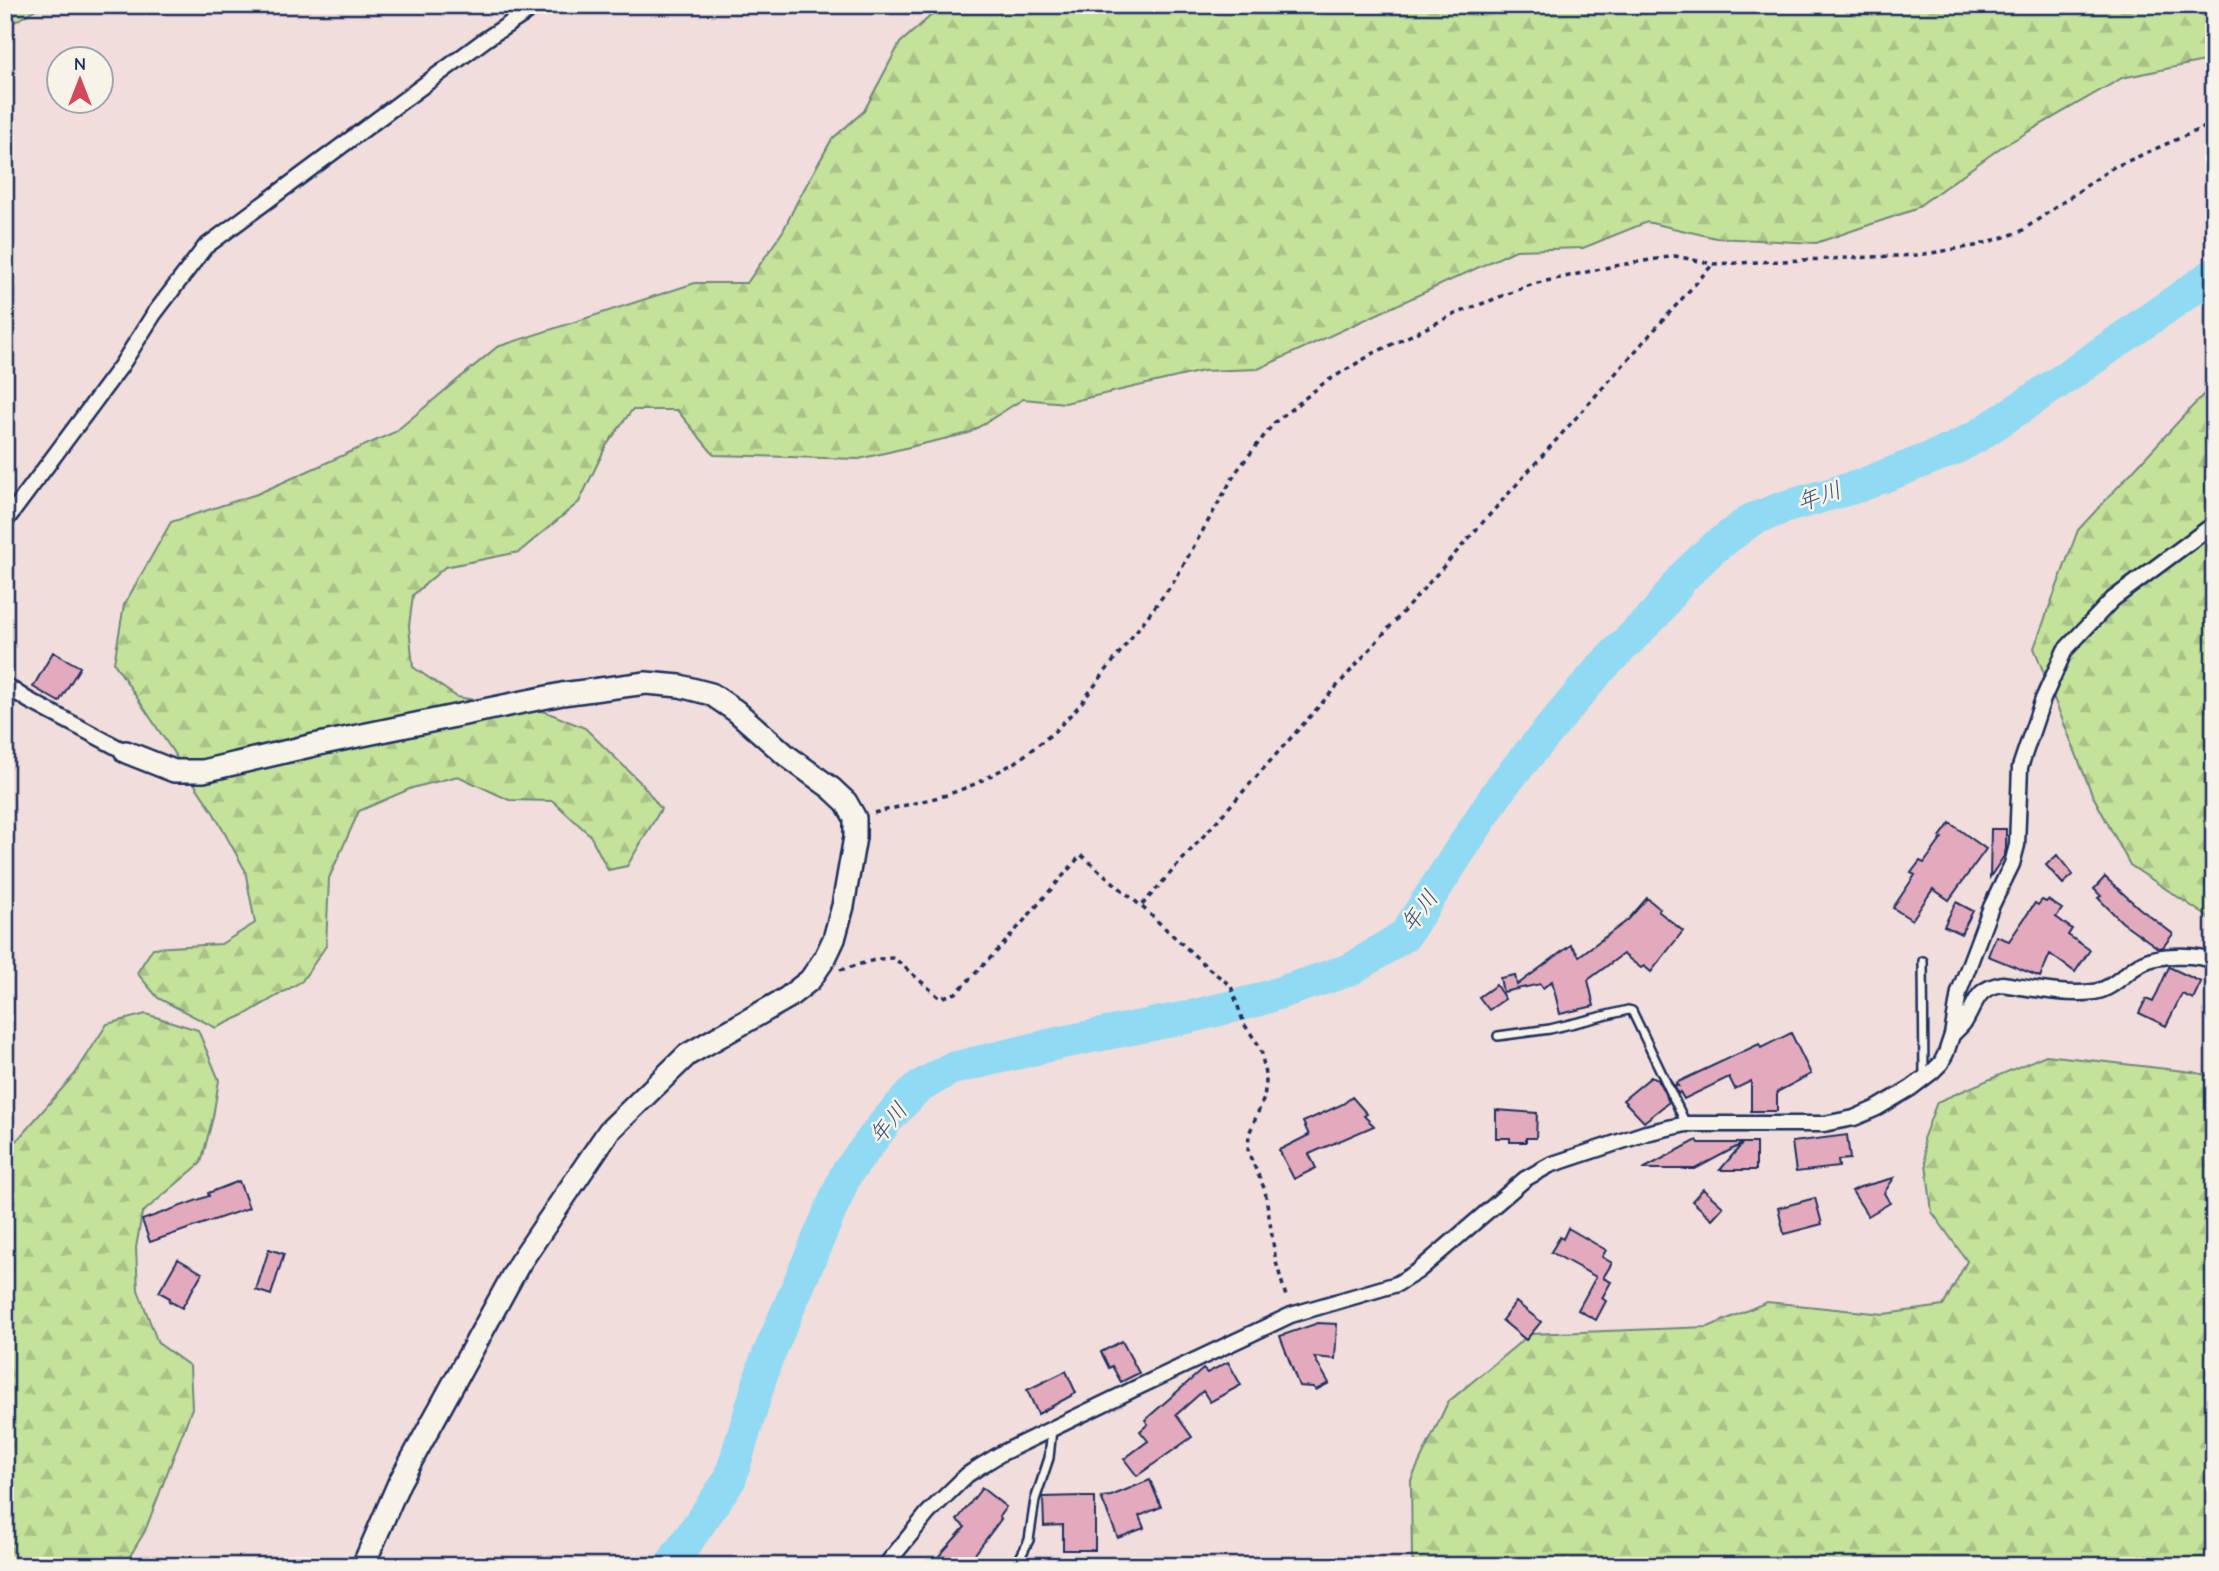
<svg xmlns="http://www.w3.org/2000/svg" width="2219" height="1571" font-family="'Comic Neue','Klee One',sans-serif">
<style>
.forest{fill:url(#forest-firs);stroke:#70887c;stroke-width:2}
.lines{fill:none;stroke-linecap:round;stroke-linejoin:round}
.river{stroke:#91daf3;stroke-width:33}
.building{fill:#e3aabd;stroke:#1b2f5e;stroke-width:2}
.lane-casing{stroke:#1b2f5e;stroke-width:12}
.street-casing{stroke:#1b2f5e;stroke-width:19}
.secondary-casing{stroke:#1b2f5e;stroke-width:26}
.path{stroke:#1b2f5e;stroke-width:3.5;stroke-dasharray:5 5;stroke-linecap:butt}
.lane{stroke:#f7f3e8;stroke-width:7}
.street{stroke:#f7f3e8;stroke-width:14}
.secondary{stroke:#f7f3e8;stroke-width:21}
.labels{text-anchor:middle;stroke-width:5;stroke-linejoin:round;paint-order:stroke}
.water-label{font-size:23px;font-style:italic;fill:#33517c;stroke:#f7f3e8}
</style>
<defs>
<pattern id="forest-firs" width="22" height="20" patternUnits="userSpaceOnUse" patternTransform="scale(1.75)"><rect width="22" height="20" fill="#c4e29a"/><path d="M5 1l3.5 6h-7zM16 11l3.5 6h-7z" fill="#a8c287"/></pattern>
</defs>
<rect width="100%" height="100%" fill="#f1dddb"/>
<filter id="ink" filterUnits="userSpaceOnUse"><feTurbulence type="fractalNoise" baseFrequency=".0143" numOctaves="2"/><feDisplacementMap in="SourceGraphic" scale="14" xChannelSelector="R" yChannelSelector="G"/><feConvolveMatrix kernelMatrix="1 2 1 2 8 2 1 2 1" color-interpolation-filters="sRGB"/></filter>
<g filter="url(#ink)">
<!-- forest -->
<path class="forest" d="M5,5H42L5,28Z
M943,5H2214V59L2122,78L2000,148L1913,210L1816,243L1716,238L1647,222L1583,248L1516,250L1258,369L1203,371L1065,403L1023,399L969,433L859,459L714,455L677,410H632L606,446L579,502L519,552L445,567L413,595L409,626L413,667L457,697L546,712L585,728L642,784L661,809L627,866L608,870L590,835L553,801L509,800L458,776L412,788L359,811L329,878L326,946L302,981L246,1014L216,1028L158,998L137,973L153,948L221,944L255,923L245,870L213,812L114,663L124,605L171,522L257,494L395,432L497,347L695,283H747L783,231L797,202L832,139L864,111L900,43Z
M2214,383V921L2130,865L2092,794L2034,648L2078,530Z
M146,1014L198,1030L219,1080L213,1117L201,1163L142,1213L136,1248L138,1290L158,1343L190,1366L192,1408L145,1531L124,1566H5V1154L75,1074L107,1024Z
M2046,1055L2193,1072L2214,1077V1566H1415L1412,1558L1411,1480L1448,1402L1530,1334L1708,1327L1767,1302L1884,1314L1943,1306L1967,1261L1932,1212L1923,1139L1937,1102Z"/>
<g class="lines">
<!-- river -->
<path class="river" d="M670,1566L730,1479L765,1363L846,1174L887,1120L916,1089L950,1069L1059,1043L1189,1017L1255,1001L1352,969L1405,935L1502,786L1600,669L1657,612L1683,577L1711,550L1751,520L1785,507L1859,486L1954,449L1979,435L2074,372L2214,274"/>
</g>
<!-- building -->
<path class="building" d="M53,652L80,667L59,702L33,687Z
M1950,823L1986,849L1949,900L1933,889L1912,920L1893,908L1915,875L1911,873L1920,861L1924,863L1942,838L1940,837Z
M1991,829H2006V849L2004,856L1990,877Z
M2057,855L2073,875L2063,884L2046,865Z
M2105,877L2139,908L2173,934L2163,947L2158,948L2122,922L2098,898L2101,896L2094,889Z
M1647,898L1660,909L1658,911L1683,931L1651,972L1644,966L1641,968L1623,954L1588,980L1594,1006L1560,1014L1552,981L1543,988L1540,984L1503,992L1500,978L1515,975L1517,985L1571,945L1579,956L1628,920Z
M2042,900L2046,902L2048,900L2062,909L2056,917L2072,929L2068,935L2090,950L2075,972L2050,954L2040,977L1988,956L1996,936L2009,941L2035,903L2038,905Z
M1956,902L1973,911L1961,934L1944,926Z
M2169,967L2201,982L2193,999L2182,994L2166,1026L2139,1013L2146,999L2153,1002Z
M1496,985L1505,999L1489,1010L1479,997Z
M1791,1033L1811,1074L1777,1092V1111H1751V1081L1735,1089L1729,1077L1684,1099L1680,1092L1678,1094L1674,1085L1678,1086L1676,1083L1759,1044L1761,1048Z
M1651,1077L1658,1080L1669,1102L1644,1122L1623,1100Z
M1352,1097L1367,1114L1364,1116L1374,1126L1309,1154L1316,1168L1294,1179L1279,1150L1309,1135L1303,1122L1343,1104Z
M1496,1110L1537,1113L1536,1138H1526V1142H1510V1138H1496Z
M1847,1135L1850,1159L1838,1160L1839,1167L1796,1172L1792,1142Z
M1697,1140L1699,1143H1756V1170H1720L1742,1144L1695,1169H1643Z
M1894,1178L1884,1193L1890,1203L1868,1216L1852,1191L1860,1187Z
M239,1181L249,1208L150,1242L142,1220L209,1196L208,1193Z
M1703,1189L1723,1207L1712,1219L1692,1201Z
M1815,1198L1822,1224L1784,1234L1778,1208Z
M1568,1228L1606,1250L1602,1257L1612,1263L1603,1278L1611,1282L1602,1298L1606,1301L1596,1320L1578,1310L1596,1277L1551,1252L1560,1237L1563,1239Z
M269,1249L284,1254L271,1295L256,1290Z
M178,1259L202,1273L182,1308L169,1301L170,1298L159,1292Z
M1516,1302L1541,1322L1526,1340L1502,1320Z
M1318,1323L1337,1324L1335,1359L1314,1357L1329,1383L1316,1390L1313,1387L1299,1386L1280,1336Z
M1122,1341L1139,1373L1121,1382L1112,1366L1109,1368L1101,1352Z
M1228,1362L1241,1385L1210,1402L1203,1391L1176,1415L1192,1437L1137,1476L1124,1459L1148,1441L1140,1431L1148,1424L1145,1420L1203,1369L1207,1373Z
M1066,1371L1076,1393L1038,1414L1027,1390Z
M1150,1480L1161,1507L1139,1516L1144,1528L1118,1538L1101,1497L1111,1496Z
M982,1488L1006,1507L999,1517L1001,1519L966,1566H930L965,1527L957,1520Z
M1081,1496V1497H1095V1550H1063V1525L1044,1526L1043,1497Z"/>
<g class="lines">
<!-- lane casing -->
<g class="lane-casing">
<path id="lane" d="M1923,961L1924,1078
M1498,1036L1550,1029L1628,1010L1632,1011L1686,1124
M1016,1566L1029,1540L1035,1500L1049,1458L1052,1429"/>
</g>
<!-- street casing -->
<g class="street-casing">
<path id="street" d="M5,522L121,366L154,314L205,247L486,39L538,5
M5,685L28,700L126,752
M1952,1035C1957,1030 1964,1024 1967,1018C1978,998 1977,989 2002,984C2030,988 2066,996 2094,992C2113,989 2123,974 2140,964C2156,954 2197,953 2214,962
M885,1566L928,1513L967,1475L979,1467L1002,1453L1134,1389L1291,1315L1397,1284L1418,1271L1525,1179L1550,1165L1646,1133L1686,1124H1824L1854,1118L1877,1108L1911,1088L1932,1072L1941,1063L1946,1053L1952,1035L1959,992L1991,907L2012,864L2017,845L2020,767L2043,699L2065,650L2113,599L2214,524"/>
</g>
<!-- secondary casing -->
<g class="secondary-casing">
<path id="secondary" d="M126,752L174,771H203L314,745L562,694L646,683L680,686L711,694L736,711L787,756L831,788L846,802L855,818V837L843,906L834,939L825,958L810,980L787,998L687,1055L609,1131L519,1264L399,1483L363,1566"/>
</g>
<!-- path -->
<path class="path" d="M874,813L947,795L975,784L1016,762L1053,733L1079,706L1173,583L1236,472L1274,423L1324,383L1374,353L1453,315L1533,284L1614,266L1675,256L1713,264L1918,255L1975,246L2020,232L2112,168L2214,123
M1142,905L1713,264
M840,970L878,959L894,958L940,998L956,993L1001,947L1081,855L1141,906L1207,967L1231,986L1244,1024L1258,1044L1262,1054L1266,1082L1264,1098L1249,1134L1248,1152L1265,1190L1276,1262L1287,1300"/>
<!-- lane -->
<use href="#lane" class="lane"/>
<!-- street -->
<use href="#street" class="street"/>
<!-- secondary -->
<use href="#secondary" class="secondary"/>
</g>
</g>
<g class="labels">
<!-- water labels -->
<g class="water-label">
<text transform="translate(1819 496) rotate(-19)" y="8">年川</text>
<text transform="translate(1419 911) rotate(-54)" y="8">年川</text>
<text transform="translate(888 1123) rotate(-51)" y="8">年川</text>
</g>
</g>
<!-- margin -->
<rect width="2219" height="1571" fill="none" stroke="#f7f3e8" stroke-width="28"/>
<rect x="14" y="14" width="2191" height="1543" fill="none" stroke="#1b2f5e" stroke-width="2.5" filter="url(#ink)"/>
<!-- north arrow -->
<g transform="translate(80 80)"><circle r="33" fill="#f7f3e8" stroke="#9fa5b1" stroke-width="2"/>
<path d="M0-5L12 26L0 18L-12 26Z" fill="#d1495b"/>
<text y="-10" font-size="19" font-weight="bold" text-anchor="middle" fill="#1b2f5e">N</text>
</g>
</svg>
